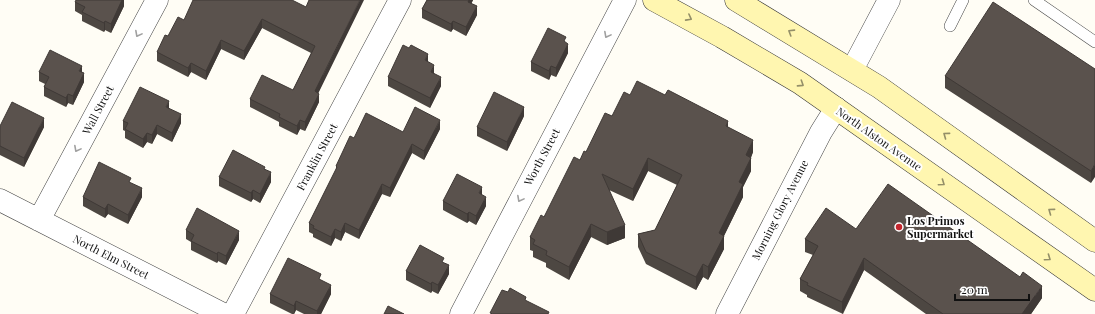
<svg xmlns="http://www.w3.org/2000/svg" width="1095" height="314" font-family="'Playfair Display',serif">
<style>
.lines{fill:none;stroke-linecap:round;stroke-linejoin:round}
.service-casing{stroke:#444;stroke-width:12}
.minor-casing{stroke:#444;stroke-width:23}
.secondary-casing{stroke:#333;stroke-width:23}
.service{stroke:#fff;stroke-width:11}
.minor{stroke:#fff;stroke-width:22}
.secondary{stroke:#fff6b0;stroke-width:22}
.wall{fill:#4d4742}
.shaded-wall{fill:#3f3936}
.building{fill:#5a524d;stroke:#3f3936}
.oneway{stroke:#948f68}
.oneway2{stroke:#a0a0a0}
.poi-dot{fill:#c4262e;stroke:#fff;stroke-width:1.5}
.labels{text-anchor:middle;stroke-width:4;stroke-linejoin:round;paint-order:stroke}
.street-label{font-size:11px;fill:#111;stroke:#fff}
.poi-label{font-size:11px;font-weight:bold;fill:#111;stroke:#fff;text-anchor:start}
</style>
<rect width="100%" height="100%" fill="#fffdf5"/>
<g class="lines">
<!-- service casing -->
<g class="service-casing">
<path id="service" d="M1034,0L1095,42
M950,26L963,0"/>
</g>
<!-- minor casing -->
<g class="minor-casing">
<path id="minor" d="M852,70L889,0
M0,200L223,314
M39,220L157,0
M233,314L400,0
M461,314L625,0
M727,314L821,132L836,108"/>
</g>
<!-- secondary casing -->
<g class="secondary-casing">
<path id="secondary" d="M654,0L722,37L800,83L1095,290
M736,0L879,87L1095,241"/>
</g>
<!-- service -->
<use href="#service" class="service"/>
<!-- minor -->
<use href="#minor" class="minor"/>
<!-- secondary -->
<use href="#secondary" class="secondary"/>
</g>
<!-- wall -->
<path class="wall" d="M124,0V6L111,33L105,30L104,32L82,21V15L75,11V2Z
M427,0H473L471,4L477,15L466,36L453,29L451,32L422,18V9Z
M306,7L324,80L318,93L319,102L305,131L300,129L297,135L279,126V122L250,107V99L293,90L311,53L262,28L244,60L221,49L206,80L191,72L188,77L157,61V52L168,36L184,20Z
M566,43L568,53L556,77L551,75L549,80L531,71V62Z
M428,62L441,86L430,108L388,86V77Z
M1095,69L1091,183L945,88V76Z
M39,72H82L84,82L73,105L68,103L66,107L44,96V87L45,84L39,81Z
M630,95L728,127L753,152L751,158V171L743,187V197L724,236V249L708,280L703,277L696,290L646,264L638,247V234L655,230L677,185L648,171L633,201L609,190L625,238L607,245L591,237L569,280L546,267V263L533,257V251L530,250V237L544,217L580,160L586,152L612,116Z
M169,108L181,123L172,142L157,134L152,144L147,142L143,148L125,138V131L123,130V121Z
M524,116L507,151L477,136V127Z
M0,126L44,127L24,167L0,155Z
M440,129L424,160L412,153L390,197L382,194L359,239L345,232L341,241L335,238L331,246L313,237V234L309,232V223L336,170V166L354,138L403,132Z
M265,169L271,182L260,203L253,199L251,202L219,186V177Z
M131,183L142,197L128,224L108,214L105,218L83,206V197Z
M482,195L486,206L476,225L469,221L467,223L443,210V201Z
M856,229L1042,298L1031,314H926L864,270L843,314L807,297V295L800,291V279L813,255L805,252V239Z
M186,230L239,240L226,265L218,261L217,263L191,250V242L186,239Z
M444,263L449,274L438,294L432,291L431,293L406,280V271Z
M321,280L331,294L321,314H304L296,310L294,314H292L270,303V294Z"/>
<!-- shaded-wall -->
<path class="shaded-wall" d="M122,0H124V6L111,33V24Z
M360,0H364L315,100V91Z
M469,0H473L468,10V2Z
M477,6V15L466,36V27Z
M262,19V28L244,60V51Z
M105,21V30L104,32V23Z
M453,21V29L451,32V24Z
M221,40V49L206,80V71Z
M568,44V53L556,77V68Z
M428,54V63L425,60Z
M191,63V72L188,77V68Z
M434,65V74L431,72Z
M82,66V75L79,71Z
M551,66V75L549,80V71Z
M84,73V82L73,105V96Z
M441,77V86L430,108V98Z
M68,94V103L66,107V98Z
M319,94V102L305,131V122Z
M169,101V110L166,107Z
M524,107V116L507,151V142Z
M181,114V123L172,142V133Z
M44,118V127L24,167V158Z
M300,120V129L297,135V126Z
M440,120V129L424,160V151Z
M728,121V134L726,126Z
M157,125V134L152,144V135Z
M147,133V142L143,148V139Z
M753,140V152L746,168V155Z
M412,144V153L390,197V188Z
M648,158V171L633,201V189Z
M751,158V171L743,187V197L719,246V233L739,182Z
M1095,164V177L1091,183V171Z
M271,172V182L260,203V194Z
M382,184V194L359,239V230Z
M482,187V196L479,193Z
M142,188V197L128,224V215Z
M253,190V199L251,202V193Z
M486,197V206L476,225V216Z
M108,204V214L105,218V209Z
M469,212V221L467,223V214Z
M345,223V232L341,241V232Z
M591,224V237L569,280V267Z
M625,225V238L607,245V232Z
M335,229V238L331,246V237Z
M239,231V240L226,265V256Z
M724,236V249L708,280V267Z
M218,252V261L217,263V254Z
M864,258V270L842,314V302Z
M703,264V277L696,290V277Z
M449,265V274L438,294V285Z
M432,282V291L431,293V284Z
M331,285V294L321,314H317V311Z
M1042,286V298L1031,314H1022Z
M296,301V310L294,314V306Z"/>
<!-- building -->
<path class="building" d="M76,0H122L111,24L105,21L104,23L82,12L85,7L75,2Z
M193,0H292L306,7L309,0H360L315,91L319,94L305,122L300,120L297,126L279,117L280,114L250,99L262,75L293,90L315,46L262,19L244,51L221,40L206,71L191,63L188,68L157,52L165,35L168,36L178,17L184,20Z
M427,0H469L468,2L477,6L466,27L453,21L451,24L422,9Z
M993,2L1095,69V164L1091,171L945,76Z
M548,28L566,37L564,41L568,44L556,68L551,66L549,71L531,62Z
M403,45L409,48L411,45L428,54L425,60L434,65L431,72L441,77L430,98L388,77Z
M50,50L82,66L79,71L84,73L73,96L68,94L66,98L44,87L49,77L39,72Z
M637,81L665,95L668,90L728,121L726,126L753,140L746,155L751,158L739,182L743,184L719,233L724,236L708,267L703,264L696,277L646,252L638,234L655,230L682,175L648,158L633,189L602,174L625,225L607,232L591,224L569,267L546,255L547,251L533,244L535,240L530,237L541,215L544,217L574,157L580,160L584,151L586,152L605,113L612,116L624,92L630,95Z
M140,87L169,101L166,107L181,114L172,133L157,125L152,135L147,133L143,139L125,129L128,123L123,121Z
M494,92L524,107L507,142L477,127Z
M12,102L44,118L24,158L0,146V126Z
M415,107L440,120L424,151L412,144L390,188L382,184L359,230L345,223L341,232L335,229L331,237L313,228L314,226L309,223L337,167L336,166L350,136L354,138L366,113L403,132Z
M233,150L265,167L264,169L271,172L260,194L253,190L251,193L219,177Z
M99,162L131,178L129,182L142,188L128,215L108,204L105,209L83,197Z
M457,174L482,187L479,193L486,197L476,216L469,212L467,214L443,201Z
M888,184L1020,277L1023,272L1042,286L1022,314H943L864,258L842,302L807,285L808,283L800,279L818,246L805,239L826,208L856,229Z
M197,208L239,231L226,256L218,252L217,254L191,241L194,235L186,230Z
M420,245L444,258L442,262L449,265L438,285L432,282L431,284L406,271Z
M288,258L321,274L319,279L331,285L317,311L296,301L294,306L270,294Z
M510,288L526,297L525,300L549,312L548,314H493L490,313L502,290L508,292Z
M388,306L404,314H384Z"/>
<!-- one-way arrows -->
<defs><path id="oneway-chevron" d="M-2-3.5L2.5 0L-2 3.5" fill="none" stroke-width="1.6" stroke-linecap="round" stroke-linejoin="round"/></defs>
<g class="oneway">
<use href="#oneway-chevron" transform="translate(689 18) rotate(28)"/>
<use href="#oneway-chevron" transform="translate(791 32) rotate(-148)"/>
<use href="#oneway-chevron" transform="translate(801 84) rotate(33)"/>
<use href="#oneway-chevron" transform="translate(946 135) rotate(-144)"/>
<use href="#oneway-chevron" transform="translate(942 183) rotate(35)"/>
<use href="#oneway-chevron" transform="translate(1051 211) rotate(-144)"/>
<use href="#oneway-chevron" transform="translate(1048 258) rotate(35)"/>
</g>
<g class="oneway2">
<use href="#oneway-chevron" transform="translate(138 34) rotate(118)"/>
<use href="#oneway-chevron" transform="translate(607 35) rotate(118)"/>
<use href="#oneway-chevron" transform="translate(77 149) rotate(118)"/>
<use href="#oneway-chevron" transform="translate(520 199) rotate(118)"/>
</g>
<!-- markers -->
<circle class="poi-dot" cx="899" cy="227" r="4"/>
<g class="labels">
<!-- street labels -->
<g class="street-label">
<text transform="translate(98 110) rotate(-62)" y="4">Wall Street</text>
<text transform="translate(879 139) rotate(35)" y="4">North Alston Avenue</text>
<text transform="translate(317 157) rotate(-62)" y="4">Franklin Street</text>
<text transform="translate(542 157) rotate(-62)" y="4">Worth Street</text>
<text transform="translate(780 210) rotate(-63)" y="4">Morning Glory Avenue</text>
<text transform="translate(111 257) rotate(27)" y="4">North Elm Street</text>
</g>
<!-- poi labels -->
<g class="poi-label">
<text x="907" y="225">Los Primos<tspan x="907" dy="13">Supermarket</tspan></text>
</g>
</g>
<!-- scale -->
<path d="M955 294v6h74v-6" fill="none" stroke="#111111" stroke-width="2"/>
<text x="961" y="294" font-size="12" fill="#111111" stroke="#ffffff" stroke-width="3" paint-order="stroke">20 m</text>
</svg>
